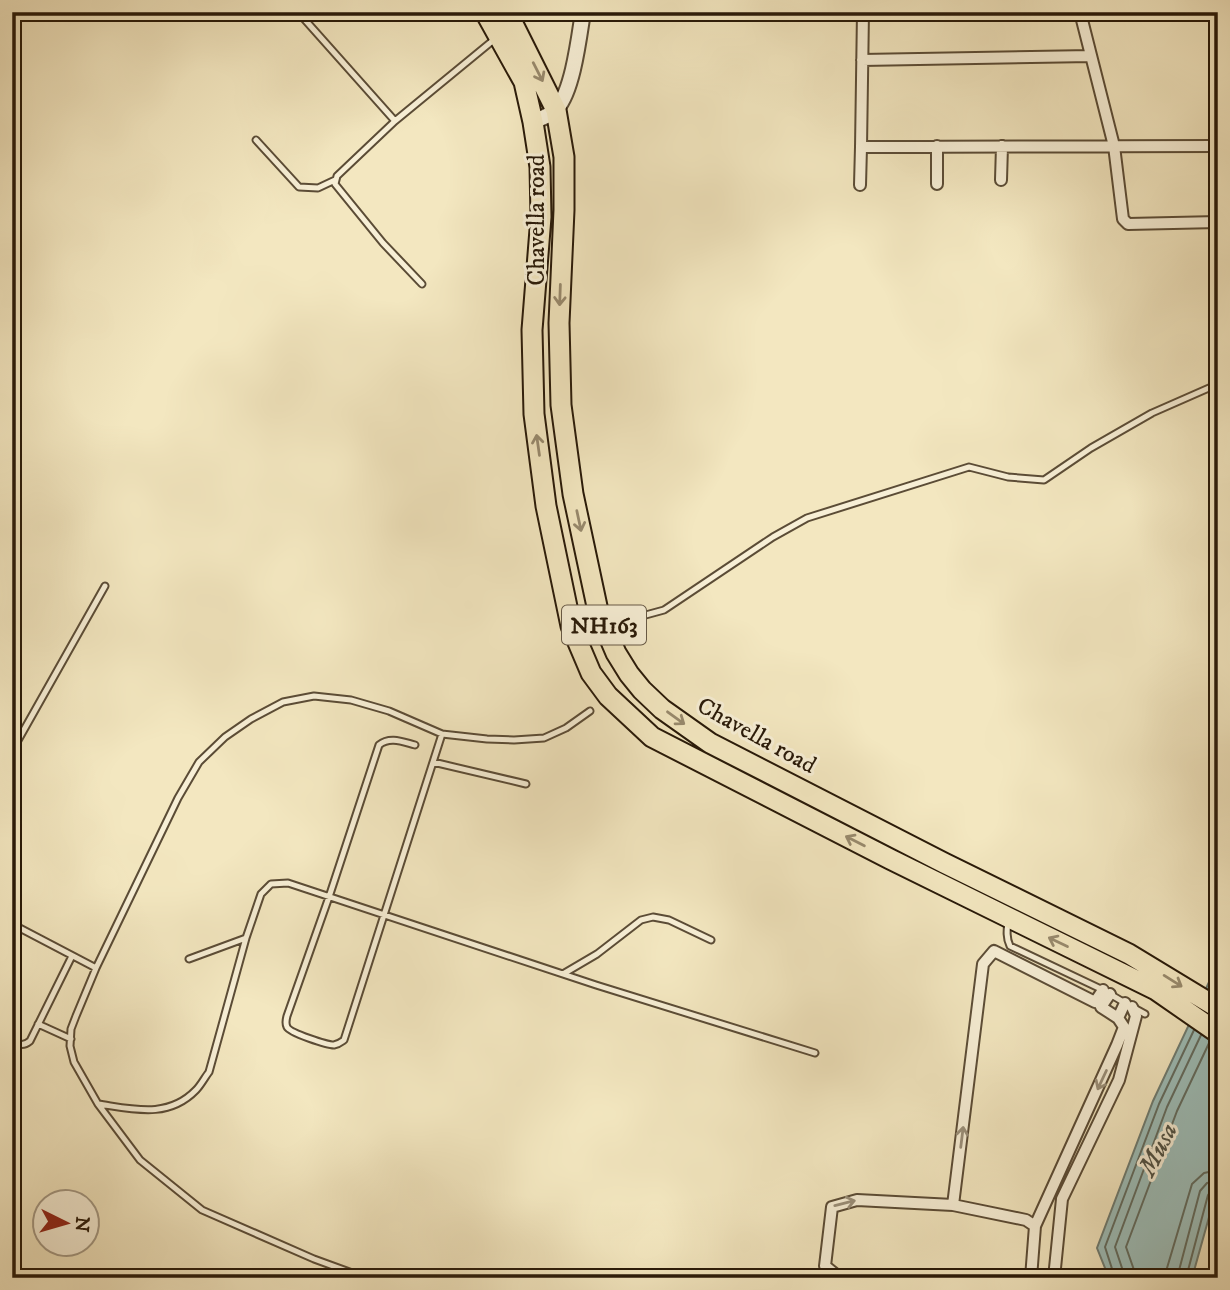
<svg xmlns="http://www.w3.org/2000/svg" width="1230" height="1290" font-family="'IM FELL DW Pica',serif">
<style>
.water{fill:#9dbeb9;stroke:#6e7c72;stroke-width:2}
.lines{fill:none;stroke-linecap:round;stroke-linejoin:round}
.shore{stroke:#626c60;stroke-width:2}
.service-casing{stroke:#5b4c36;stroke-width:9}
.minor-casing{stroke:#5b4c36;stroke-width:14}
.tertiary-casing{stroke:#5b4c36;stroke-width:18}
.trunk-casing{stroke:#281908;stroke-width:23}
.service{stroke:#f7efd6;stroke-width:5}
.minor{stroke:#f7efd6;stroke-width:10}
.tertiary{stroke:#f7efd6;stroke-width:14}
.trunk{stroke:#f3e7c0;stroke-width:19}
.oneway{stroke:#988a6d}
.oneway2{stroke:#9a8f79}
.labels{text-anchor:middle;stroke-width:6;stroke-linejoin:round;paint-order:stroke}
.shield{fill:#f7efd6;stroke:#665946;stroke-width:2}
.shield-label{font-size:23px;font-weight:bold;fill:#281908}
.street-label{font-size:24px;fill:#281908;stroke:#f7efd6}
.water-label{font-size:26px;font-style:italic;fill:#515346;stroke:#f7efd6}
</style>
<rect width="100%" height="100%" fill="#f3e7c0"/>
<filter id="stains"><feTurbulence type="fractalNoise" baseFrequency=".00286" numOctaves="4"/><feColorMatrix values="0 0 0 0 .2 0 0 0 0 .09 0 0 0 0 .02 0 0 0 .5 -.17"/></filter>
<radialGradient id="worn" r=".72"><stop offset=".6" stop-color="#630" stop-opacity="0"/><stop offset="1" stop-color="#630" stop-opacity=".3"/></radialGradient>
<!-- water -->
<path class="water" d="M1218,963V1185L1192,1278H1109L1097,1248L1153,1101Z"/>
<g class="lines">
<!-- shore -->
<path class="shore" d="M1115,1278L1105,1247L1159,1104L1194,1030
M1124,1278L1123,1271L1115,1247L1167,1107L1201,1035
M1134,1278V1270L1126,1247L1177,1111L1210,1041
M1166,1278L1167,1268L1192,1184L1204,1173L1218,1170
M1177,1278L1200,1191L1207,1183L1218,1181
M1186,1278L1208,1195L1211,1191L1218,1190"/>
<!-- service casing -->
<g class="service-casing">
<path id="service" d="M298,12L395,121
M256,140L299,187L318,188L335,180
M422,284L383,243L335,184L337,176L395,121L496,38
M604,612L642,616L664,610L773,537L807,518L969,467L1008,477L1044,480L1091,448L1152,413L1218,384
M415,745C403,742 390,736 379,745L329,897L287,1016C286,1020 285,1023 287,1027C290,1033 327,1045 334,1045C339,1044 340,1043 344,1040L442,734
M12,751L105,586
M433,762L526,784
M1008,921C1007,930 1006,938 1010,946L1103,990L1125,1003
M12,924L96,968
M189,959L246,938L261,894L271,884L288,883L596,985L815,1053
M563,974L597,954L641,920L653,917L669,920L711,940
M1134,1008L1145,1014
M38,1024L71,1039
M12,1042C20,1045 24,1046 30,1041L72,956
M98,1104C133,1109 168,1119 196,1090C201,1085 205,1077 209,1072L246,938
M366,1278L314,1259L202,1210L140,1160L98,1104L74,1062L70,1046L71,1029L76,1016L96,968L178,798L199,762L225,737L251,719L283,702L314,696L351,700L389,711L442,734L487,739L514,740L544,738L566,728L590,711"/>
</g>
<!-- minor casing -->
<g class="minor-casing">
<path id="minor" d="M863,12L861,147L1218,146
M1080,12L1114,146L1123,219L1128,224L1218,222
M862,60L1091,56
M1001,180L1002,146
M937,184V146
M860,185L861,147
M1217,292H1218
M1118,1018L1125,1003
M953,1205L983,964L994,951L1095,1002L1103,990
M840,1278L825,1266L832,1207L857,1200L953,1205L1026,1220L1035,1226L1117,1045L1124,1027L1118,1018L1101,1007L1110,994
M1031,1278L1035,1226
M1054,1278L1062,1199L1119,1080L1136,1016L1132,1007"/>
</g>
<!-- tertiary casing -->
<g class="tertiary-casing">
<path id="tertiary" d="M533,122C541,118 552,115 557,108C573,90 579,37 583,12"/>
</g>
<!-- trunk casing -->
<g class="trunk-casing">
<path id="trunk" d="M485,12L524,82L533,122L540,167L541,217L532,330L534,414L546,506L571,626L591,673L608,696L652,737L890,859L1156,990L1218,1033
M505,12L513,24L556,110L564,157V210L559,323L561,405L573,494L598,611L616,653L629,674L642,690L662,709L710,743L944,863L1129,954L1218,1008"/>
</g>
<!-- service -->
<use href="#service" class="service"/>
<!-- minor -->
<use href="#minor" class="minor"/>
<!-- tertiary -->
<use href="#tertiary" class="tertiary"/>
<!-- trunk -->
<use href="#trunk" class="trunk"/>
</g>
<!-- one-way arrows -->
<defs><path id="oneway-shaft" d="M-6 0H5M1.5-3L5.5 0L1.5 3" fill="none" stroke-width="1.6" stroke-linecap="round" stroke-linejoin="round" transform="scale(1.75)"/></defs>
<g class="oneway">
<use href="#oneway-shaft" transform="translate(538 72) rotate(63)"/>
<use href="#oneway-shaft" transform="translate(560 295) rotate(92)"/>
<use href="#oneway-shaft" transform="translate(538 445) rotate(-98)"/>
<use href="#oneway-shaft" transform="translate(579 521) rotate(78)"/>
<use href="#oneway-shaft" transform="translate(676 718) rotate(36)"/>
<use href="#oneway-shaft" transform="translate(855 841) rotate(-153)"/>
<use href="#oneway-shaft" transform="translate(1058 942) rotate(-154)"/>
<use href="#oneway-shaft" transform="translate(1173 981) rotate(32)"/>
</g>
<g class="oneway2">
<use href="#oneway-shaft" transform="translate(1102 1080) rotate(115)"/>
<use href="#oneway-shaft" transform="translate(962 1137) rotate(-83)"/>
<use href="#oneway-shaft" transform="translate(845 1203) rotate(-14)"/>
</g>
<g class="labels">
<!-- shield labels -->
<rect class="shield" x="562" y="605.5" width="84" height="39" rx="5"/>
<g class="shield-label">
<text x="604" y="633">NH163</text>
</g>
<!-- street labels -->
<g class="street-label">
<text transform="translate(536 220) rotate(-90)" y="8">Chavella road</text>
<text transform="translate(757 735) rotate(29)" y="8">Chavella road</text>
</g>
<!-- water labels -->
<g class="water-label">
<text transform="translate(1157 1149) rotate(-63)" y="9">Musa</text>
</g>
</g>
<!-- margin -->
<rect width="1230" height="1290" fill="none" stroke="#f3e7c0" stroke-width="42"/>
<rect x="14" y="14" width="1202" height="1262" fill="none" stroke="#281908" stroke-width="3.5"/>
<rect x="21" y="21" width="1188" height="1248" fill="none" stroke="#281908" stroke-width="2"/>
<!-- north arrow -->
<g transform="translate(66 1223) rotate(95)"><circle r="33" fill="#f7efd6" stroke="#a49984" stroke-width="2"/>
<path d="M0-5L12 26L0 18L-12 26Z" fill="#8f2418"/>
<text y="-10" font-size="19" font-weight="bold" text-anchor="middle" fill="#281908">N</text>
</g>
<rect width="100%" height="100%" filter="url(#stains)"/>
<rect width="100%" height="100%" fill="url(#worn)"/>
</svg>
